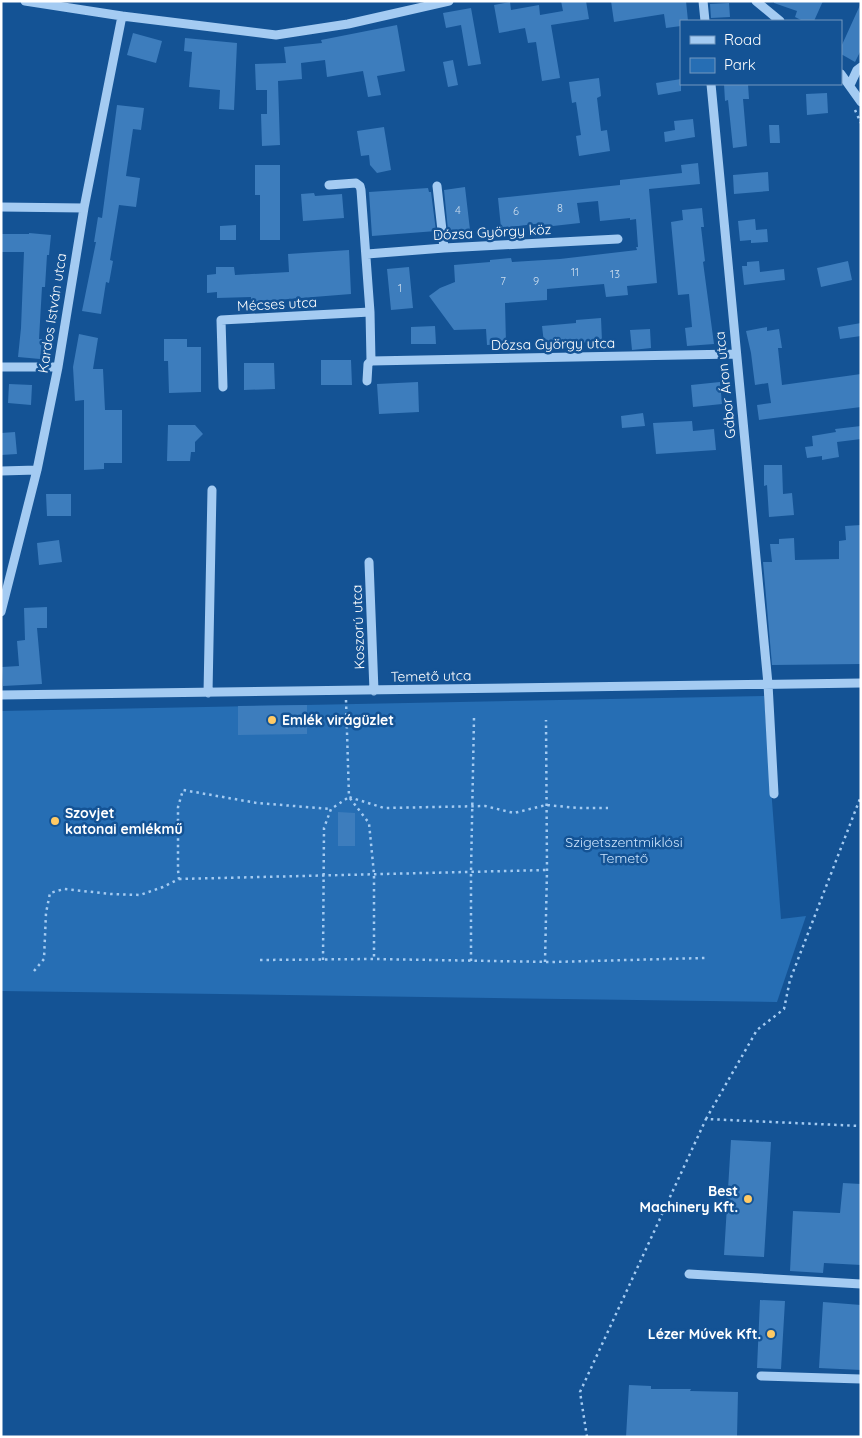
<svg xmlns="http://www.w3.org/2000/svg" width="862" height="1438" font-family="Quicksand,sans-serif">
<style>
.green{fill:#266eb4}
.building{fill:#3d7dbd}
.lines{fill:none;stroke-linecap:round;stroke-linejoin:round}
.path{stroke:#a4cbf2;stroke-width:2.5;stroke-dasharray:2.5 4;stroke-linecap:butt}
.minor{stroke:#a4cbf2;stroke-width:9}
.poi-dot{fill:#ffca65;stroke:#145395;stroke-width:2}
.labels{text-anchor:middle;stroke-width:5;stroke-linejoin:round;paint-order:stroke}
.number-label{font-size:11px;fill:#cedeee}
.street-label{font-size:14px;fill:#fff;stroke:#145395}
.poi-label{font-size:14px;font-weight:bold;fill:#fff;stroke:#145395;text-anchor:start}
.park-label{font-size:14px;fill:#cbe4fd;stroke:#145395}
</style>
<rect width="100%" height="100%" fill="#145395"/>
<!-- green -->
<path class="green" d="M764,696L781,919L806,916L777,1002L1,991V711Z"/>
<!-- building -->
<path class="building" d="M561,1H586L589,19L551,25L560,78L542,81L536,42L528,43L525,28L499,33L494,5L510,2L511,10L539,5L540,15L563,11Z
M611,1H686L688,21H681V26L666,28L664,14L614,22Z
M774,1H823L814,21H803L795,17L797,11L774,3Z
M729,3L730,17L711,18L710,4Z
M861,3V50L855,62L841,54V47Z
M471,8L481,64L468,66L461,25L446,28L443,13Z
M397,25L405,71L377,76L381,95L368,97L363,71L327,77L325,60L301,63L302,79L278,81L280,145L262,146L261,114H267V90H256L255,64L286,63L284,47L322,43L321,40Z
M133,33L162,41L156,63L127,55Z
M185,38L237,43L234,110L219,109L220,90L189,87L192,52L184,51Z
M453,60L458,85L448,87L443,62Z
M599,78L601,96L597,98L601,131L607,130L610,151L579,156L576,136L581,135L576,102L572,103L569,82Z
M681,79V91L658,95L656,83Z
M724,84H748L749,99H743L747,146L733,148L728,100L725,101Z
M827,93L828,113L807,115L806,94Z
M117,105L144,108L141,130L133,129L126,176L140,178L136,207L119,205L110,260L113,261L109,283L106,282L101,314L82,311L96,242H94L98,217L102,218Z
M693,119L695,137L665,142L664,132L675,130L674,121Z
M769,125H779L780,143H770Z
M384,127L391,170L377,173L370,165L369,155L361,156L357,131Z
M698,163L700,184L649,189L657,283L627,286L628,295L606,297L604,284L547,289V300L505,303L506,344L487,345L486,329L454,330L429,296L440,288L455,282L454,265L490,262V260L511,258L512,262L560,259L637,250L636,247H638L636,219L630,220V218L600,221L598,201L577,203L580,223L544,227L543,223L501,228L498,198L620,185V180L682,173L681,165Z
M255,165H280V240H260V195H255Z
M768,172L769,191L734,194L733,175Z
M465,187L470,230L450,233V229L448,230L444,190Z
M428,188L429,192H431L436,231L372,236L369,192Z
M314,193L315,196L342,194L344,218L303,221L301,194Z
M702,208L704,227H701L705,261L703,262L714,344L687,346L685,328L692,327L689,294L678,295L671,222L683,220L682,210Z
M755,219L756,230L767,229L768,242L751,243V240L740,241L738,221Z
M236,225V240H220V226Z
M29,233L51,235L49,255H47L45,287H42L39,339H42L40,359L18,357L21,328L24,252H1V234H29Z
M349,250L351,294L251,302V297L217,298V292L207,293V275L216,274V267H234L235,275L289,272L288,254Z
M759,261L760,272L784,269L785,280L744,285L742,266H747V262Z
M848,261L852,280L821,287L817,268Z
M409,267L413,308L391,310L387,269Z
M601,318L602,341L577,343V339L544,343L542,326L576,323V320Z
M861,323V336L840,339L838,327Z
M435,326L436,344H411V327Z
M767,327V331L779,329L782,348H778L782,385L861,374V407L759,420L757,405L771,403L768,383L755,385L751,353L746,331Z
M650,329L651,348L632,350L630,330Z
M79,334L98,338L93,369H103L105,410H122V463H104V469L84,470V400L75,401L73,367Z
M164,339H187V347H201V392L169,393L168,361H164Z
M321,360H351L352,385H321Z
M244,363H274L275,389L244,390Z
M418,382L419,412L379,414L377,384Z
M720,382L722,404L693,407L691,385Z
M9,384L32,385L31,405L8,403Z
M643,413L645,426L622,428L621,416Z
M692,421L693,431L714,429L716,450L656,454L653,423Z
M168,425H195L203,434L195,442V452H191L190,461H167Z
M861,426V439L837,442L839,457L822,460V456L807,458L805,447L813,446L812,436L836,432L835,429Z
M15,432L17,454L1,455V433Z
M764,465H782L783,494L792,493L794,515L769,517L767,485L764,486Z
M46,494H71V516H47Z
M861,525V664L772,665L763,562H772L770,544H779V539L794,538L795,560L839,559V541L846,540L845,526Z
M59,540L62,562L39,565L37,543Z
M47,607V628H37L42,684L3,686L2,667L19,666L17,641L25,640L24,608Z
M307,705V734L238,735V706Z
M338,812L355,813V846H338Z
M731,1140L771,1142L764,1257L724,1255Z
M843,1183L861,1184V1265L824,1263L823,1273L790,1271L793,1211L840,1213Z
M760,1300L785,1301L781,1369L757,1368Z
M823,1302L861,1305V1370L819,1368Z
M629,1385L651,1386V1389H691L690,1391L738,1392L737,1437H626Z"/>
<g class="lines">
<!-- path -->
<path class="path" d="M855,110L861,123
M346,700L349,797L384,808L485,806L514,813L546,805L578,808H608
M179,879L547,870
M260,960L374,959L552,962L705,958
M323,960L324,828L331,809L349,797L369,823L374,874V959
M471,961V872L474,718
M545,962L547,870L546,720
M34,971L44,959L46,913L50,893L64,889L111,894L140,895L163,887L179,879L178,870V807L183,790L257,803L331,809
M706,1119L757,1030L784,1009L790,980L861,796
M587,1437L580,1392L706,1119L861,1126"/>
<!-- minor -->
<path class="minor" d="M25,1L122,16L276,35L348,24L449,1
M703,1L705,21
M756,1L780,21
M841,74L861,102
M711,84L768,684L774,794
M850,85L857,70L861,67
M329,185L356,183L360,186L361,190L370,312L371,361L368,364L367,381
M437,186L444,248
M1,207L84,208
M367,254L444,248L618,239
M371,361L735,354
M1,367H58
M223,387L221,320L370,312
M1,471L37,470
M369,562L374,691
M1,612L37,470L58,367L84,208L122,16
M208,693L212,490
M1,695L861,683
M689,1274L861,1284
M761,1376L861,1379"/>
</g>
<!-- markers -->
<g class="poi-dot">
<circle cx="272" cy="720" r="5"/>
<circle cx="55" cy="821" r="5"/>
<circle cx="748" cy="1199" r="5"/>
<circle cx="771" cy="1334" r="5"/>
</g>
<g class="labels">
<!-- number labels -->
<g class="number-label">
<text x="560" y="212">8</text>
<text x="458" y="214">4</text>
<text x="516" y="215">6</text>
<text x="575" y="276">11</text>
<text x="615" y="278">13</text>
<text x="503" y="285">7</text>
<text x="536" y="285">9</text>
<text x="400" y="292">1</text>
</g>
<!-- street labels -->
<g class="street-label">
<text transform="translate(492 232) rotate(-3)" y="5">Dózsa György köz</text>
<text transform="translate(277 304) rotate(-3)" y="5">Mécses utca</text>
<text transform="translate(52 313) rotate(-81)" y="5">Kardos István utca</text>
<text transform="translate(553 344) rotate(-1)" y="5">Dózsa György utca</text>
<text transform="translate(725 385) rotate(-96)" y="5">Gábor Áron utca</text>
<text transform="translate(358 627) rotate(-92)" y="5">Koszorú utca</text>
<text transform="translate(431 676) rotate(-1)" y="5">Temető utca</text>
</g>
<!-- poi labels -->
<g class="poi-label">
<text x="282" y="725">Emlék virágüzlet</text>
<text x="65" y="818">Szovjet<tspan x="65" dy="16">katonai emlékmű</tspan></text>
<text x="738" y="1196" text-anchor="end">Best<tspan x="738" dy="16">Machinery Kft.</tspan></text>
<text x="761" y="1339" text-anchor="end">Lézer Múvek Kft.</text>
</g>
<!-- park labels -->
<g class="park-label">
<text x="624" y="847">Szigetszentmiklósi<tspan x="624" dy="16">Temető</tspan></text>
</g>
</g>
<!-- border -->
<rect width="862" height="1438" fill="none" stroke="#ffffff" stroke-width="5"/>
<!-- legend -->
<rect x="680" y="20" width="162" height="65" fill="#145395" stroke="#7298bf"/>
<rect x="690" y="36" width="25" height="8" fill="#a4cbf2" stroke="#7298bf"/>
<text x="724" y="45" font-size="15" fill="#ffffff">Road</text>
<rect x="690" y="58" width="25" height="15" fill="#266eb4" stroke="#7298bf"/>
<text x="724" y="70" font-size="15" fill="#ffffff">Park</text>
</svg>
